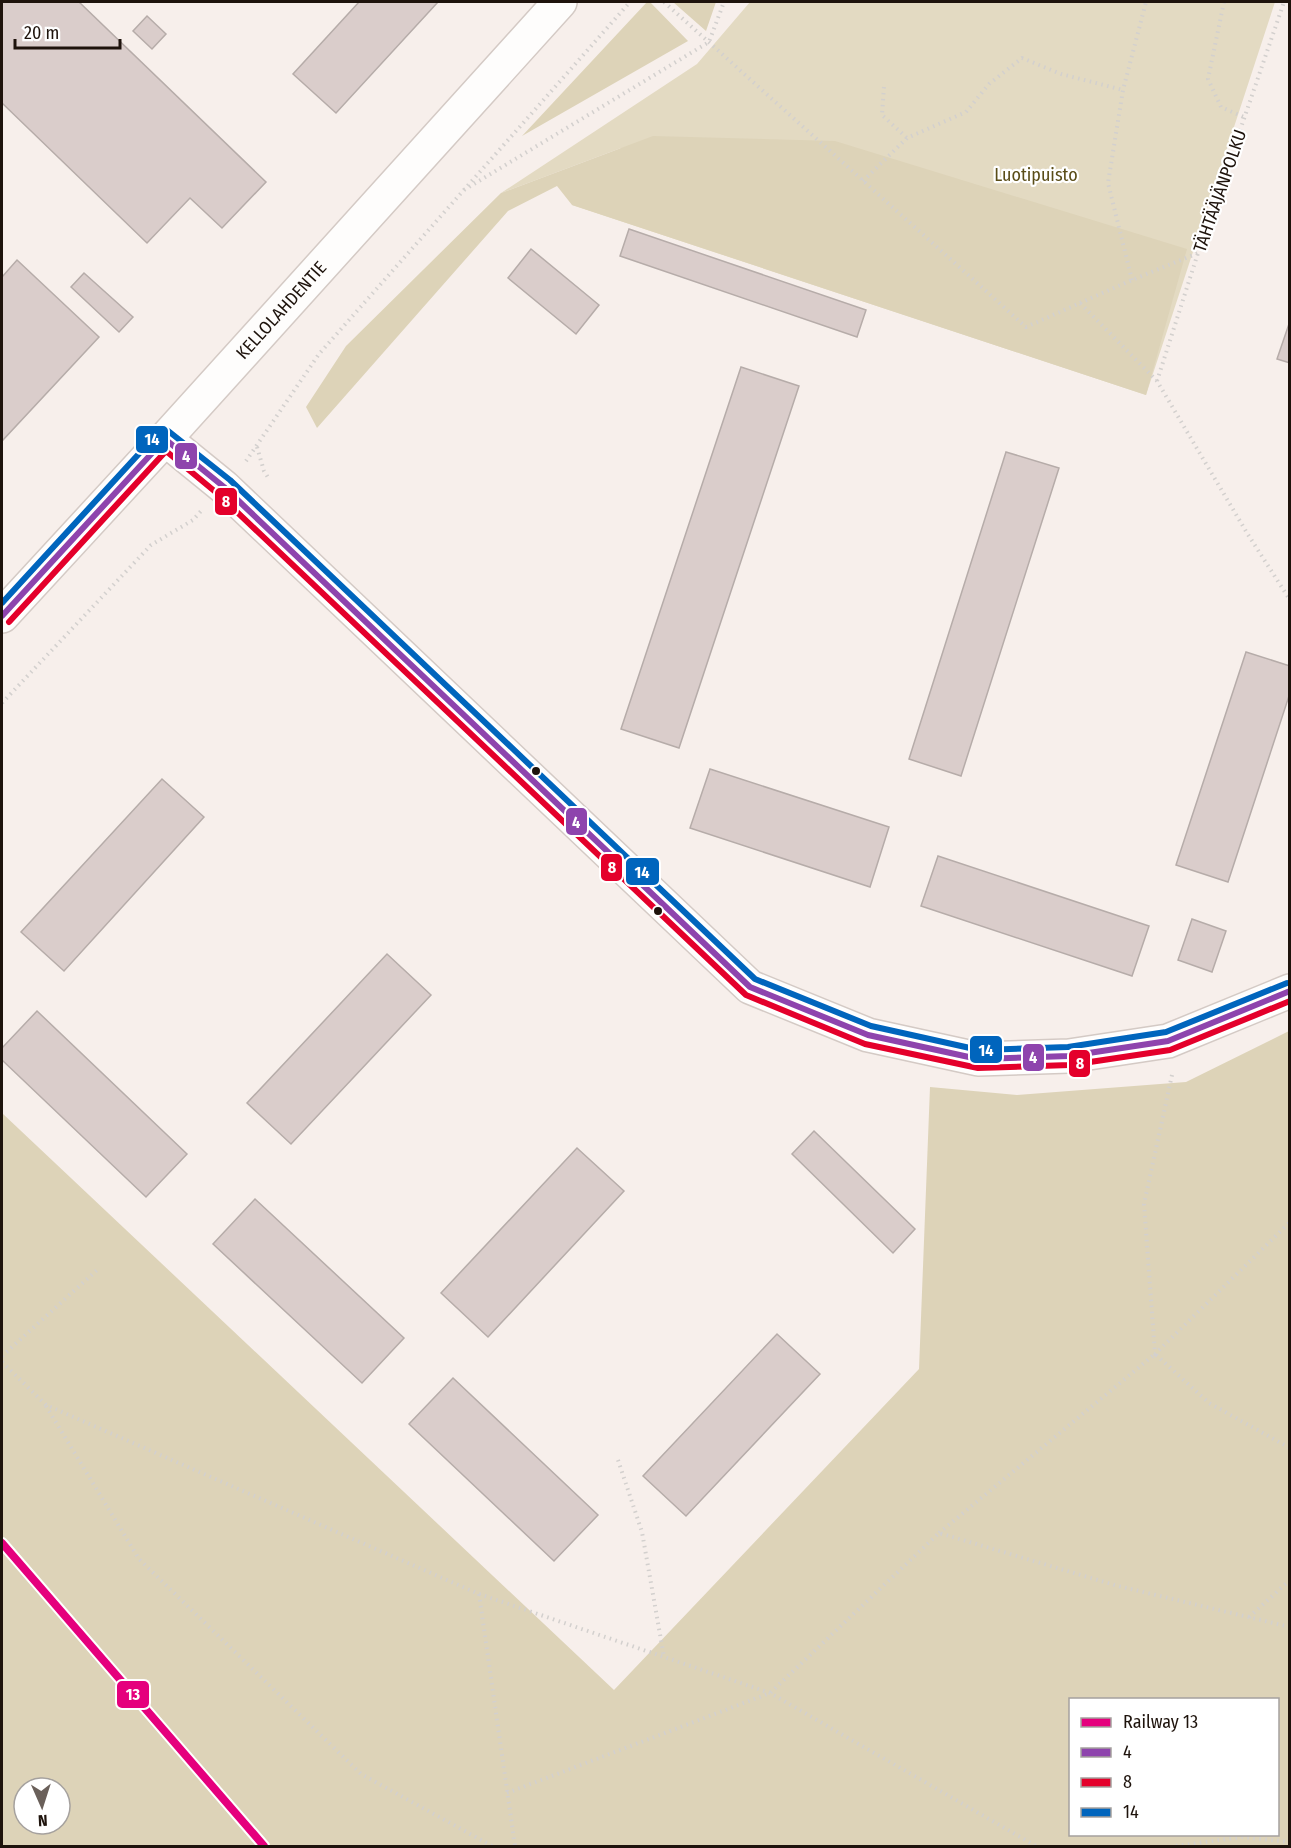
<svg xmlns="http://www.w3.org/2000/svg" width="1291" height="1848" font-family="'Fira Sans Condensed',sans-serif">
<style>
.green{fill:#e3dac2}
.forest{fill:#ddd3b8;fill-rule:evenodd}
.building{fill:#dacdcb;stroke:#b6aca9;stroke-width:1.5}
.lines{fill:none;stroke-linecap:round;stroke-linejoin:round}
.street-casing{stroke:#d4cac5;stroke-width:36}
.secondary-casing{stroke:#d4cac5;stroke-width:36}
.path{stroke:#d3d0ce;stroke-width:4;stroke-dasharray:1.5 4.5;stroke-linecap:butt}
.street{stroke:#fefdfc;stroke-width:33}
.secondary{stroke:#fefdfc;stroke-width:33}
.bus-1-casing{stroke:#fff;stroke-width:10}
.bus-2-casing{stroke:#fff;stroke-width:10}
.bus-3-casing{stroke:#fff;stroke-width:10}
.bus-1{stroke:#8e44ad;stroke-width:6}
.bus-2{stroke:#e4002b;stroke-width:6}
.bus-3{stroke:#0065bd;stroke-width:6}
.rail-1-casing{stroke:#fff;stroke-width:12}
.rail-1{stroke:#e5007d;stroke-width:8}
.bus-dot{fill:#1e130c;stroke:#fff;stroke-width:2}
.labels{text-anchor:middle;stroke-width:4.5;stroke-linejoin:round;paint-order:stroke}
.park-label{font-size:18px;fill:#5a4d18;stroke:#fff}
.street-label{font-size:18px;fill:#1e130c;stroke:#fff}
.line-badge{stroke:#fff;stroke-width:2}
.badge-label{font-size:16px;text-anchor:middle;font-weight:bold;fill:#fff}
</style>
<rect width="100%" height="100%" fill="#f7efeb"/>
<!-- green -->
<path class="green" d="M750,2H1275L1146,395L572,205L621,148L501,193L697,64Z"/>
<!-- forest -->
<path class="forest" d="M647,2H650L688,41L522,136Z
M673,2H716L706,31Z
M653,136L835,141L1187,249L1146,395L572,205L557,186L508,211L317,428L306,407L346,346L501,193Z
M1289,1031V1846H2V1113L614,1690L919,1369L930,1087L1017,1095L1186,1082ZM1070,1700H1278V1834H1070ZM24,1788H60V1824H24Z"/>
<!-- building -->
<path class="building" d="M2,2H79L266,182L222,228L190,198L147,243L2,103Z
M359,2H438L336,113L293,74Z
M147,16L166,34L152,49L133,31Z
M629,229L866,310L857,337L620,256Z
M531,249L599,305L576,334L508,278Z
M17,260L99,337L2,441V277Z
M84,273L133,317L119,332L71,287Z
M1290,321V363L1277,359Z
M741,367L799,386L679,748L621,729Z
M1006,452L1059,468L961,776L909,759Z
M1246,652L1290,666V693L1228,882L1176,865Z
M710,769L889,827L870,887L690,828Z
M162,779L204,817L64,971L21,932Z
M938,856L1149,926L1132,976L921,906Z
M1192,919L1226,931L1212,972L1178,960Z
M387,954L431,995L291,1144L247,1103Z
M37,1011L187,1154L146,1197L2,1060V1048Z
M814,1131L915,1229L893,1253L792,1154Z
M577,1148L624,1191L488,1337L441,1293Z
M255,1199L404,1338L362,1383L213,1244Z
M777,1334L820,1374L686,1516L643,1476Z
M453,1378L598,1515L554,1561L409,1424Z"/>
<g class="lines">
<!-- street casing -->
<g class="street-casing">
<path id="street" d="M165,439L224,487L750,987L868,1035L978,1059L1069,1056L1168,1041L1290,991"/>
</g>
<!-- secondary casing -->
<g class="secondary-casing">
<g id="secondary">
<path id="s1" d="M2,616L165,439L560,2"/>
</g>
</g>
<!-- path -->
<path class="path" d="M664,2L1026,327L1080,303L1157,381L1247,533L1290,600
M1224,2L1208,79L1221,107L1246,118
M884,87L882,115L907,138
M863,181L907,138L966,112L989,84L1022,58L1061,74L1123,90
M464,190L709,42L724,2
M1132,280L1108,183L1123,90L1146,2
M1080,303L1132,280L1198,253
M1157,381L1198,253L1284,2
M257,447L264,471L269,479
M246,461L319,354L630,2
M2,703L151,545L193,520L201,511
M1172,1075L1144,1204L1155,1354L1290,1222
M2,1356L97,1270
M2,1362L46,1405L479,1594L770,1693L1036,1846
M46,1406L139,1559L361,1774L492,1846
M618,1460L642,1532L664,1657
M939,1533L1155,1354L1209,1403L1290,1448
M479,1594L515,1846
M1249,1617L1290,1580
M507,1793L770,1693L939,1533L1118,1586L1290,1627
M1176,1846L1242,1837L1290,1842"/>
<!-- street -->
<use href="#street" class="street"/>
<!-- secondary -->
<use href="#secondary" class="secondary"/>
<!-- bus-1 casing -->
<g class="bus-1-casing">
<path id="bus-1" d="M2,616L165,439L224,487L750,987L868,1035L978,1059L1069,1056L1168,1041L1290,991"/>
</g>
<!-- bus-2 casing -->
<g class="bus-2-casing">
<path id="bus-2" d="M9,622L166,451L218,494L746,995L865,1044L978,1068L1070,1065L1170,1050L1290,1001"/>
</g>
<!-- bus-3 casing -->
<g class="bus-3-casing">
<path id="bus-3" d="M2,603L158,433L162,430H167L230,480L755,979L871,1026L979,1050L1068,1047L1166,1032L1287,983"/>
</g>
<!-- bus-1 -->
<use href="#bus-1" class="bus-1"/>
<!-- bus-2 -->
<use href="#bus-2" class="bus-2"/>
<!-- bus-3 -->
<use href="#bus-3" class="bus-3"/>
<!-- rail-1 casing -->
<g class="rail-1-casing">
<path id="rail-1" d="M2,1543L264,1846"/>
</g>
<!-- rail-1 -->
<use href="#rail-1" class="rail-1"/>
</g>
<!-- markers -->
<g class="bus-dot">
<circle cx="536" cy="771" r="5"/>
<circle cx="658" cy="911" r="5"/>
</g>
<g class="labels">
<!-- park labels -->
<g class="park-label">
<text x="1036" y="181">Luotipuisto</text>
</g>
<!-- street labels -->
<g class="street-label">
<text transform="translate(1220 191) rotate(-71)" y="6">TÄHTÄÄJÄNPOLKU</text>
<text dy="6" stroke="none"><textPath href="#s1" startOffset="414">KELLOLAHDENTIE</textPath></text>
</g>
</g>
<g class="line-badge">
<rect x="135" y="425" width="34" height="29" rx="6" fill="#0065bd"/>
<rect x="174" y="442" width="24" height="28" rx="6" fill="#8e44ad"/>
<rect x="214" y="487" width="24" height="29" rx="6" fill="#e4002b"/>
<rect x="565" y="807" width="23" height="29" rx="6" fill="#8e44ad"/>
<rect x="600" y="853" width="23" height="29" rx="6" fill="#e4002b"/>
<rect x="625" y="857" width="35" height="29" rx="6" fill="#0065bd"/>
<rect x="969" y="1035" width="34" height="29" rx="6" fill="#0065bd"/>
<rect x="1022" y="1043" width="23" height="29" rx="6" fill="#8e44ad"/>
<rect x="1068" y="1049" width="23" height="29" rx="6" fill="#e4002b"/>
<rect x="116" y="1680" width="34" height="29" rx="6" fill="#e5007d"/>
</g>
<g class="badge-label">
<text x="152" y="445">14</text>
<text x="186" y="462">4</text>
<text x="226" y="507">8</text>
<text x="576" y="828">4</text>
<text x="612" y="873">8</text>
<text x="642" y="878">14</text>
<text x="986" y="1056">14</text>
<text x="1033" y="1063">4</text>
<text x="1080" y="1069">8</text>
<text x="133" y="1700">13</text>
</g>
<!-- border -->
<rect width="1291" height="1848" fill="none" stroke="#1e130c" stroke-width="6"/>
<!-- legend -->
<rect x="1069" y="1698" width="210" height="138" fill="#ffffff" stroke="#a5a19e" stroke-width="1.5"/>
<rect x="1081" y="1718" width="30" height="9" fill="#e5007d" stroke="#a5a19e" stroke-width="1.5"/>
<text x="1123" y="1728" font-size="18" fill="#1e130c">Railway 13</text>
<rect x="1081" y="1748" width="30" height="9" fill="#8e44ad" stroke="#a5a19e" stroke-width="1.5"/>
<text x="1123" y="1758" font-size="18" fill="#1e130c">4</text>
<rect x="1081" y="1778" width="30" height="9" fill="#e4002b" stroke="#a5a19e" stroke-width="1.5"/>
<text x="1123" y="1788" font-size="18" fill="#1e130c">8</text>
<rect x="1081" y="1808" width="30" height="9" fill="#0065bd" stroke="#a5a19e" stroke-width="1.5"/>
<text x="1123" y="1818" font-size="18" fill="#1e130c">14</text>
<!-- north arrow -->
<g transform="translate(42 1806) rotate(177)"><circle r="28" fill="#ffffff" stroke="#a5a19e" stroke-width="1.5"/>
<path d="M0-4.5L10 22L0 15L-10 22Z" fill="#6a605a"/>
<text y="-9" font-size="16" font-weight="bold" text-anchor="middle" fill="#1e130c">N</text>
</g>
<!-- scale -->
<path d="M15 39v9h105v-9" fill="none" stroke="#1e130c" stroke-width="3"/>
<text x="24" y="39" font-size="18" fill="#1e130c" stroke="#ffffff" stroke-width="4.5" paint-order="stroke">20 m</text>
</svg>
